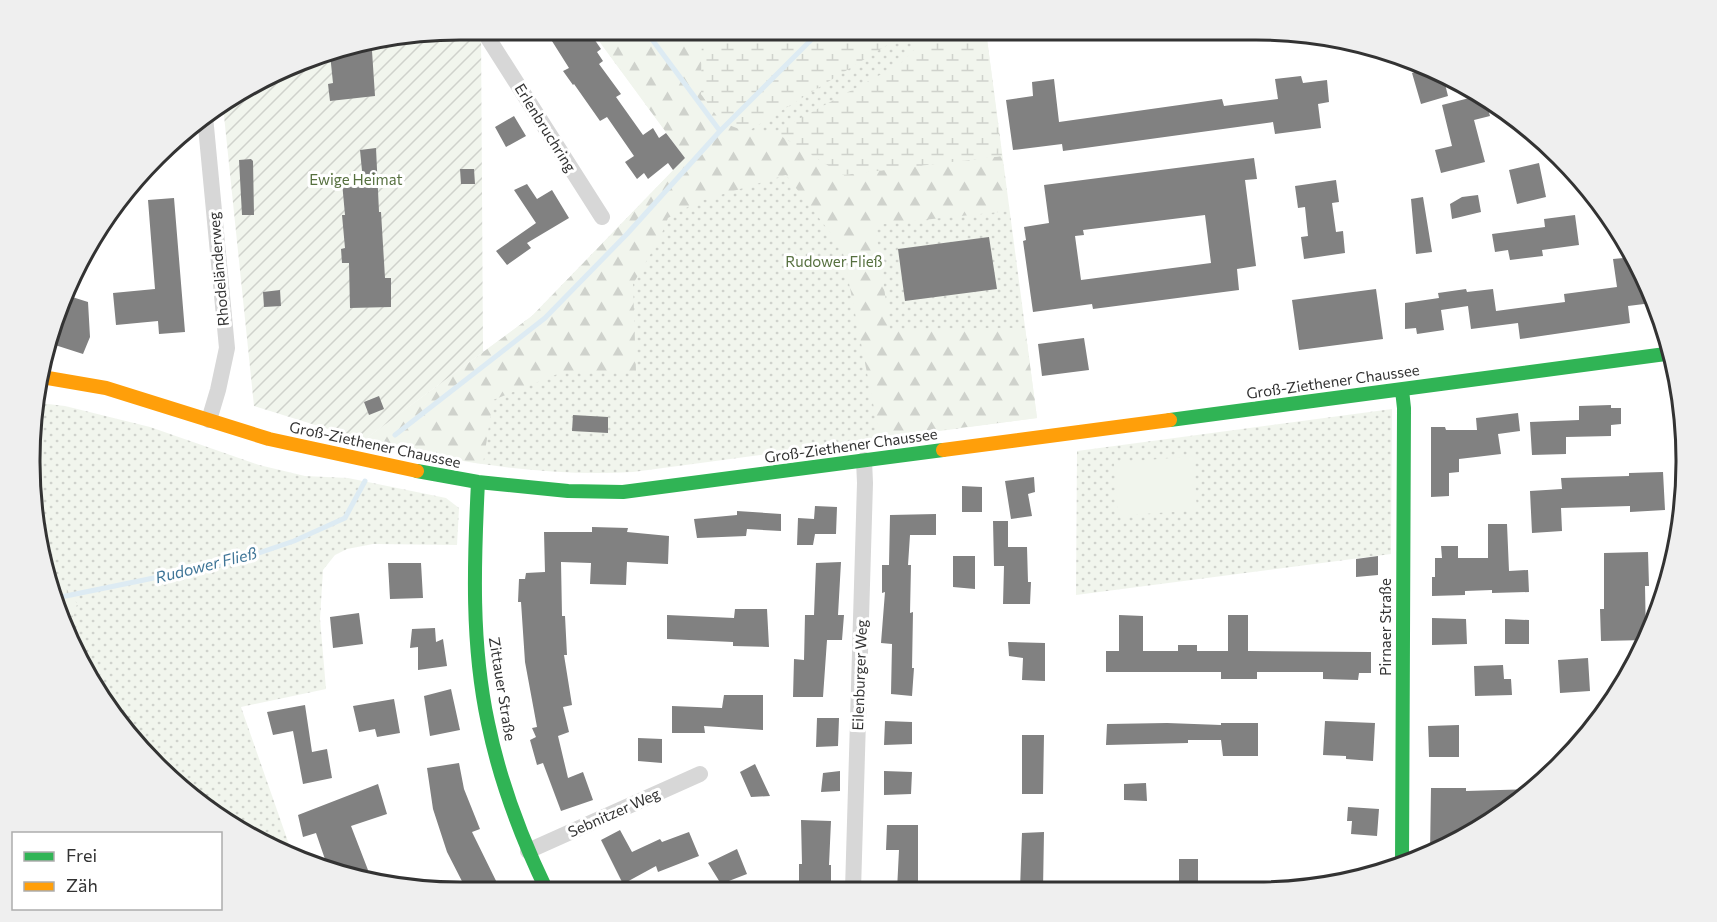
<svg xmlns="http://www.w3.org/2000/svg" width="1717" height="922" font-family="Commissioner,sans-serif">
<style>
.grass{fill:url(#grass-dots)}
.forest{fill:url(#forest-firs)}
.wetland{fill:url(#wetland-marsh)}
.garden{fill:url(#garden-furrows)}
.pitch{fill:#f1f5ed}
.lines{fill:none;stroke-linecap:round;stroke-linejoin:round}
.stream{stroke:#ddebf3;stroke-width:5}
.building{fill:#818181;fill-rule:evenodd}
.street{stroke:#d7d7d7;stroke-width:16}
.fast{stroke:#30b455;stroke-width:14}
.slow{stroke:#ff9f0a;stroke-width:14}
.labels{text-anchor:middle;stroke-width:6;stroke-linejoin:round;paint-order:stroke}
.street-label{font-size:15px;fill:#333;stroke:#fff}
.park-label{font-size:15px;fill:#56703f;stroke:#fff}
.water-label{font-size:16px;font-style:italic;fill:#3f7597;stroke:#fff}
.rim{fill:none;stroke:#333;stroke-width:3}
</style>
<defs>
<pattern id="grass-dots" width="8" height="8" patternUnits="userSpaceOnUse" patternTransform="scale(1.5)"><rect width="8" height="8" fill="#f1f5ed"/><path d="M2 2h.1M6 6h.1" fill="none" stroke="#cfd2cc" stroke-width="1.8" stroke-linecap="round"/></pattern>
<pattern id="forest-firs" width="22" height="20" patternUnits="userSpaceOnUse" patternTransform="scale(1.5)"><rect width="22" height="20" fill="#f1f5ed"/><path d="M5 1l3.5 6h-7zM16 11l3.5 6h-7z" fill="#cfd2cc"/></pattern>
<pattern id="wetland-marsh" width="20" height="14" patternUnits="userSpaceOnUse" patternTransform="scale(1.5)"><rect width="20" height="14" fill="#f1f5ed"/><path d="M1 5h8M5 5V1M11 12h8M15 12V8" fill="none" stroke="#cfd2cc"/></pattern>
<pattern id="garden-furrows" width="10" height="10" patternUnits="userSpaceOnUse" patternTransform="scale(1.5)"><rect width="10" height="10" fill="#f1f5ed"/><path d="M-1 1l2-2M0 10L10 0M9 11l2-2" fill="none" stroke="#cfd2cc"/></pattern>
</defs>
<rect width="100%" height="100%" fill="#fff"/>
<!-- grass -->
<path class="grass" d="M591,30L986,31L1037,418L633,472C542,477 452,462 364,440L532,316L685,158Z
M39,403L65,406L150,427L259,465L305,476L348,478L446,498L459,508L457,545L373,544L347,549L335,555L323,570L320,619L326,689L241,707L292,853L246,834L137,745L63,626L31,490Z
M1392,409L1391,554L1076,595L1077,451Z"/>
<!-- forest -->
<path class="forest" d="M591,30H702L701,94L747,132H775L843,175L1002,156L1009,211L875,225L890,329L1025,328L1037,418L880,438L842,248L786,175L697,202L668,218L660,238L633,284L636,372L565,371L493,400L483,464L401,449L364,440L532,316L685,158Z"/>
<!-- wetland -->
<path class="wetland" d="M702,30H907L897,39L747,132L721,122L701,94Z
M932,31H986L1002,156L843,175L775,132L900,64Z
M63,584L78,605L66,631L63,626L54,587Z"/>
<!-- garden -->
<path class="garden" d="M461,30H481L483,352L364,440L329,431L328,429L254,406L223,106L322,53Z"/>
<!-- pitch -->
<path class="pitch" d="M1193,456L1197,510L1118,516L1114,463Z"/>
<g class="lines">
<!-- stream -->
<path class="stream" d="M645,30L720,131
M395,435L545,318L627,234L720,131L821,30
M56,598L232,562L294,541L345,518L365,481"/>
</g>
<!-- building -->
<path class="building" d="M545,30H587L590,33L601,49L597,52L603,61L599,64L621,94L616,97L643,135L653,128L659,138L666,133L685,158L673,170L668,163L648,179L644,173L637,179L625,162L634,156L607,117L600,121L574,84L573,85L563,71L569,68Z
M372,51L375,96L330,101L328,84L333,83L330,54Z
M1426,69L1434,72L1437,82L1444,80L1448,96L1421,104L1412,73Z
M1301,76L1303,83L1327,80L1329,102L1318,104L1321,128L1275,134L1273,122L1063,151L1062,144L1013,150L1006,100L1033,96L1032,82L1054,79L1059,122L1222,99L1224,106L1278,99L1275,79Z
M1481,95L1485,98L1490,116L1474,120L1485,162L1441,173L1435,150L1452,146L1442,105Z
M514,116L526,136L506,147L495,127Z
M376,148L379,212H381L385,278H391V307L350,308L349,263H342L341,249L345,248L342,215H345L342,182L363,181L360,150Z
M1254,158L1257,179L1245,180L1256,266L1237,269L1239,290L1093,309L1092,304L1033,312L1023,241L1026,240L1024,227L1049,223L1044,185ZM1205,215L1211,263L1081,280L1075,236L1084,235L1083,230Z
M251,159L253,161L254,215H242L239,160Z
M1539,163L1546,197L1517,204L1509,170Z
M460,169H474L475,184H461Z
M1336,180L1339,202L1332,203L1336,232L1343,231L1345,253L1304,259L1301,237L1308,236L1305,207L1298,208L1295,186Z
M527,184L537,199L552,190L569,218L527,243L531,248L507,265L496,251L536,223L514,190Z
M1478,195L1481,212L1452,219L1450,204L1462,197Z
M1423,197L1432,252L1416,254L1411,199Z
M174,198L185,332L159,334L158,321L116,325L113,293L155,289L148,200Z
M1575,215L1579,245L1542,250L1543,256L1510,260L1508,250L1495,252L1492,234L1545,227L1544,219Z
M989,237L997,289L905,301L898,249Z
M1634,257L1642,270L1651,293L1652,303L1628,306L1630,323L1520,339L1518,323L1471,329L1468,306L1441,310L1444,330L1417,334L1416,328L1405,329V303L1439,298L1438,293L1466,289L1467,292L1493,289L1496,311L1565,302L1564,294L1617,287L1613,259Z
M1376,289L1383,339L1299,350L1292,300Z
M280,290L281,306L264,307L263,292Z
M69,296L88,302L90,337L83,354L55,345L64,307Z
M1084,338L1089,370L1042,376L1038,344Z
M379,396L384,409L369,415L364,402Z
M1611,405V408H1621V424L1611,425V436L1566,437V454L1532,455L1530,422L1579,420V406Z
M1518,413L1520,431L1498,434L1501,454L1459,459V472L1449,473V496L1431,497V427H1445L1446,430H1477L1476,418Z
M573,415L608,417V433L572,431Z
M1663,472L1665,510L1630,512V506L1561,508L1562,531L1532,533L1530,491L1562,489L1561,478L1629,476V473Z
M1034,477L1035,492L1028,494L1032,516L1011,519L1005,481Z
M962,486L982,487V512H962Z
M815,506L837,507L836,534H815L813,545H797L798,518L814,519Z
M737,511L781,514V531L747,529L746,536L697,538L694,519L737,515Z
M936,514V535H910L908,565H911L910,613L913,612L912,668H914L912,696L891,694L892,644L881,643L885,592L882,593V565H889L890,515Z
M993,521H1008V547H1027L1028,582H1031L1030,604H1003L1004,566H994Z
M1488,524H1507L1509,571L1528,570L1529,592L1492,593V590L1465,591V595L1432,596V577H1435V558H1442L1441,546H1458V558H1488Z
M592,527L628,528L627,532L669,536L668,564L627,562L626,585L590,584L591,563L561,562L562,616H565L567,655H564L572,705L563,707L569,732L558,736L568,778L583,772L593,800L561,811L543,763L537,765L530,740L536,737L532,728L537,727L525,662L521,602H518L519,579H525L526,573L545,572L544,532H592Z
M1648,552L1649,586H1645L1646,640L1601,641L1600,609H1604V553Z
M953,556H975V589L953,587Z
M1378,556V575L1356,577V559Z
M841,562L838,615H844L842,640H827L823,697H793L794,659L804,660L805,615H814L816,563Z
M388,563H421L423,598L390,599Z
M735,609H767L769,647L733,646V642L667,639V615L734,618Z
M359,613L363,644L333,648L330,617Z
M1119,615L1143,616V651H1178V645H1197V651H1228V615H1248V651L1371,652V673H1359L1358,680L1323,679V672H1257V679H1221V672H1106V651H1119Z
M1432,618L1466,619L1467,644L1432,645Z
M1505,619L1529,620V644H1505Z
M435,628L436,642L443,639L447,666L418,670V647L410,648L412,629Z
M1008,642L1045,643V681L1022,680L1023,658L1009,656Z
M1588,658L1590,691L1560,693L1558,660Z
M1503,665L1504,679H1511L1512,695L1475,696L1474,666Z
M451,689L460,730L430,736L424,696Z
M724,695H763V730L704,726L705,733H672V706L722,708Z
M394,699L400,733L377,737L375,729L359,732L353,706Z
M305,705L312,752L327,749L332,778L303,784L293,731L273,735L267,712Z
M817,718H839L838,746L816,747Z
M885,721L912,722V744L884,745Z
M1325,721L1375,723L1373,761L1346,759V756L1323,755Z
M1167,723L1221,725V723H1258V756H1223L1221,740H1188V743L1106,745L1107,724Z
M1459,725V757H1429L1428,726Z
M1022,735H1044L1043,794H1022Z
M638,738L662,739V763L638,761Z
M459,763L464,789L480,829L472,832L501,891H467L447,852L433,809L427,768Z
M755,764L770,796L751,797L740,772Z
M840,771V791L821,792L823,773Z
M884,771L912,772L911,794L884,795Z
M1146,783L1147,801L1124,800V784Z
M378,784L387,814L351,826L368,870L347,876L328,868L316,833L303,837L298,815Z
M1431,788H1466V791L1530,789L1496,819L1430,854Z
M1348,807L1379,809L1377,836L1351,834L1352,821H1347Z
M801,820L831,821L829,865H831V890H799V864H802Z
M887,825H918V890H897L899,850H886Z
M620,830L632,852L660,839L662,842L689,832L699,856L658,872L656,866L623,884L601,840Z
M1044,832L1043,889H1020L1022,833Z
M737,849L747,874L721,884L708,863Z
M1179,859H1198V889H1179Z"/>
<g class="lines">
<!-- street -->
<path class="street" d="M488,30V38L602,217
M205,116L227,348L218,390L209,420
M528,851L700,774
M853,890L865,483L864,460"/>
<!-- fast -->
<path class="fast" d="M1402,390L1404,408L1402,864
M1170,420L1673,353
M417,471L478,482L568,491L623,492L943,450
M478,482C474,562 471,644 488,723C500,782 521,837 547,891"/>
<!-- slow -->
<path class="slow" d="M42,377L106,388L269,439L417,471
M943,450L1170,420"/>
</g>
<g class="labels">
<!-- street labels -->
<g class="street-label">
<text transform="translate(545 128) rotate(58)" y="5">Erlenbruchring</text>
<text transform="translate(219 269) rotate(-95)" y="5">Rhodeländerweg</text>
<text transform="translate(1333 382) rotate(-8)" y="5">Groß-Ziethener Chaussee</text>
<text transform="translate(375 445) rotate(12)" y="5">Groß-Ziethener Chaussee</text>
<text transform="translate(851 446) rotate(-8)" y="5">Groß-Ziethener Chaussee</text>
<text transform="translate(1386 627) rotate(-90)" y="5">Pirnaer Straße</text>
<text transform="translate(860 675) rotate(-88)" y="5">Eilenburger Weg</text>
<text transform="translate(502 689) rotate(81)" y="5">Zittauer Straße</text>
<text transform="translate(614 813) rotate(-24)" y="5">Sebnitzer Weg</text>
</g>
<!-- park labels -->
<g class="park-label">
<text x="356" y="185">Ewige Heimat</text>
<text x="834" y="267">Rudower Fließ</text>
</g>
<!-- water labels -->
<g class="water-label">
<text transform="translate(206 565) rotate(-14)" y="6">Rudower Fließ</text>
</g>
</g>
<!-- crop -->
<path d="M0 0H1717V922H0ZM460 40H1256A420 420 0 0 1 1676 460V462A420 420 0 0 1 1256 882H460A420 420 0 0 1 40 462V460A420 420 0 0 1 460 40Z" fill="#efefef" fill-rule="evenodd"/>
<path class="rim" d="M460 40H1256A420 420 0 0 1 1676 460V462A420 420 0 0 1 1256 882H460A420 420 0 0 1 40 462V460A420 420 0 0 1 460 40Z"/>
<!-- legend -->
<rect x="12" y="832" width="210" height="78" fill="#ffffff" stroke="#adadad" stroke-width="1.5"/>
<rect x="24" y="852" width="30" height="9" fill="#30b455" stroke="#adadad" stroke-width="1.5"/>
<text x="66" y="862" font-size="18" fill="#333333">Frei</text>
<rect x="24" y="882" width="30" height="9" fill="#ff9f0a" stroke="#adadad" stroke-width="1.5"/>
<text x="66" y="892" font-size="18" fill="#333333">Zäh</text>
</svg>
